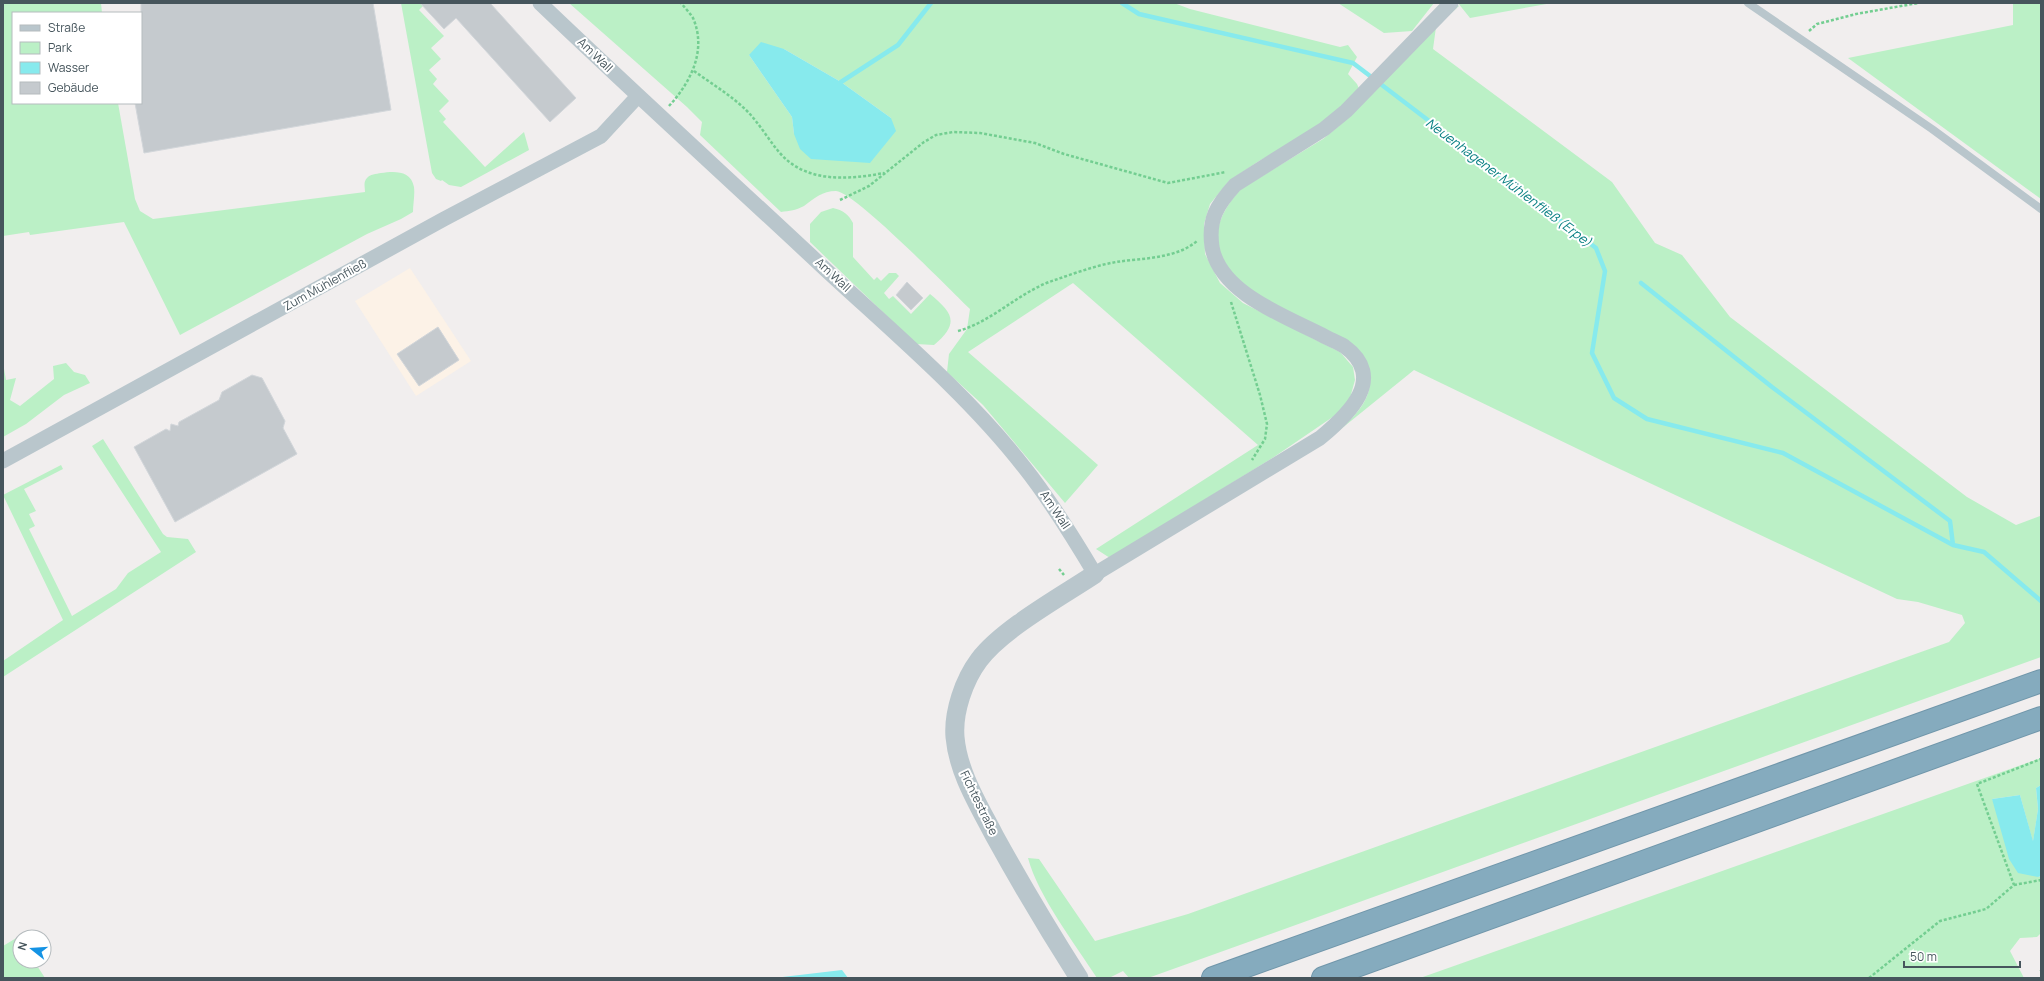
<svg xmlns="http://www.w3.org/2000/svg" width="2044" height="981" font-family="Manrope,sans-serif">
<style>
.commercial{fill:#fcf2e7}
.green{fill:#bbf0c6;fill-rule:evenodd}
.water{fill:#87eaed}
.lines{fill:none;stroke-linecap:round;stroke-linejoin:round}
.stream{stroke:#87eaed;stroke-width:4.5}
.building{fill:#c5cace;stroke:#d2d6da}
.motorway-casing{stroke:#7096aa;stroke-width:24}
.path{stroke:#73ce91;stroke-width:2.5;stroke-dasharray:3 2;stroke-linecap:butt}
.service{stroke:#b9c6cc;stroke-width:8}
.minor{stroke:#b9c6cc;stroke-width:15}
.tertiary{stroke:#b9c6cc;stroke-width:19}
.motorway{stroke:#85abbe;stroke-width:22}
.labels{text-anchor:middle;stroke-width:4;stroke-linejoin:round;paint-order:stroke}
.street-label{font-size:12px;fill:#46555c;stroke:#fff}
.water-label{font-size:13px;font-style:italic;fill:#0b8184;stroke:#fff}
</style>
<rect width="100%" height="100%" fill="#f1eeee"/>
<!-- commercial -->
<path class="commercial" d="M410,268L471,361L416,396L355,301Z"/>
<!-- green -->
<path class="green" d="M3,3H101L102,13H13V103H118L135,199L140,211L153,219L365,192C365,187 363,182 367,178C370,174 376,174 381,173C394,171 411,170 414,187C415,195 413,204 413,212L401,219L367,234L180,335L124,222L30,235L29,232L3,236Z
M401,3H426L419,10L444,36L431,48L441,59L429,70L437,79L433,84L449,101L439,111L446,119L443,122L485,167L524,132L529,150L461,187L449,185L442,180L441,181L436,179L432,173Z
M569,3H1174L1190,9L1340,47L1348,45L1357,57L1348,74L1357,84L1360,91L1311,133L1259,161L1229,181L1210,204L1204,224L1205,254L1220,283L1243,303L1340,352L1353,367L1355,380L1350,398L1340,412L1274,457L1110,558L1096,549L1258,445L1073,283L968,352L1098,465L1065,503L983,405L947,372L949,354L967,329L970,309C950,290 855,192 836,191C822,191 815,198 804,206C797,210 789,211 781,212L700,135L702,122L687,107ZM784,49L841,82L891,118L794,134L792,117L749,55Z
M1338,3H1434L1412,31L1384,33Z
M1458,3H1552L1470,18Z
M2013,3H2041V199L1848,58L2013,25Z
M1456,4L1459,6L1436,27L1433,49L1612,182L1655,243L1682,255L1730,317L1967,497L2016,525L2040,516L2041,657L1148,978H1129L1123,971L1109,978H1097C1075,944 1038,896 1028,858L1039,859L1095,941L1188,914L1949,642L1965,623L1962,615L1918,602L1897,599L1607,463L1414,370L1341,429C1359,412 1375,395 1369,368C1344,352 1318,335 1292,319C1241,286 1184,251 1241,189L1323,139L1339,126Z
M833,208C843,210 849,215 853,223V257L874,280L877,277L881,281L889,273H896L899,276L884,293L889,299L893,296L911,314L930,294C953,313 960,323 934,345L916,344L810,242V224L821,212Z
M3,363L6,380L16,378L10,400L20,406L54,379L53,366L66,363L74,372L85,375L90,383L64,395L26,424L3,437Z
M103,439L163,534L167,537L188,539L196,552L3,677V661L63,620L3,495L61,465L63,469L24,489L36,511L29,514L35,526L29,529L72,616L116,589L128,573L161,552L92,446Z
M2041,758V785L2036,788L2038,809L2033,842L2020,795L1992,799L2038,877L2041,876V933L2037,937L2020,938L2010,951L2024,978H1420Z
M18,937L20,939V961H34L45,978H3V946Z"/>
<!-- water -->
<path class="water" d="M761,42L784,49L841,82L891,118L896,131L870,163L811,159L800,149L794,134L792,117L749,55Z
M2041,785V876L2038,877L2018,873L2009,859L1992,799L2020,795L2033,841L2038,809L2036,788Z
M842,970L848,978H774Z"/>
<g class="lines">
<!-- stream -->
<path class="stream" d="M1122,3L1139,14L1353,63L1596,248L1605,271L1592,353L1614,398L1647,419L1783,453L1953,545L1984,552L2041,601
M841,82L898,45L931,3
M1641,283L1772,387L1950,521L1953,545"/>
</g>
<!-- building -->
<path class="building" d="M141,3H373L391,110L144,153L135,103H141Z
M420,3H490L576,98L550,122L456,18L444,29Z
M907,282L923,298L911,310L896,295Z
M438,327L459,360L419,386L397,354Z
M252,375L262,378L285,421L283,428L297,454L175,522L134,447L166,429L170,431L171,424L178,426L179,422L219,400L222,392Z"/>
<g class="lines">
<!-- motorway casing -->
<g class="motorway-casing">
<path id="motorway" d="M1213,978L2041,681
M1323,978L2041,718"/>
</g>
<!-- path -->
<path class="path" d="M1809,31L1817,24L1856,14L1918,3
M694,71C712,84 732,96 747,111C759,123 768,139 779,152C805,183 847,180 884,173
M669,106C691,82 707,50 693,18C690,13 685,8 681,3
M840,200L869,186L924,142L936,135L953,132L980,133L1035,143L1064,154L1168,183L1226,172
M1231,302L1260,395L1267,424L1265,439L1252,460
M958,331C991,322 1016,295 1049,282C1070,275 1093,266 1116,262C1142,258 1176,259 1197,241
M1059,569L1064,575
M2014,885L2041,880
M2041,970V971
M1869,978L1940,921L1986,909L2014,885L1977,784L2041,759"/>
<!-- service -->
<path class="service" d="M1748,3L1932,129L2041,209"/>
<!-- minor -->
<path class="minor" d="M540,3C634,93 730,180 825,269C892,331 968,395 1024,467C1051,501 1073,537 1095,574L1320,438C1348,415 1388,378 1344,346C1337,342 1329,339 1322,335C1285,316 1220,293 1212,247C1208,219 1217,205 1235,185L1324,129L1346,111L1451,3
M3,461L444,219L601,136L638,96"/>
<!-- tertiary -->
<path class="tertiary" d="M1079,978C1049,931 1021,884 994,835C978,804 958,772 955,737C953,712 964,680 979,660C1002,629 1062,596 1095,574"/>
<!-- motorway -->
<use href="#motorway" class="motorway"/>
</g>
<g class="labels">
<!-- street labels -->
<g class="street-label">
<text transform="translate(595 55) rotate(44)" y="4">Am Wall</text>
<text transform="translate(833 275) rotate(43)" y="4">Am Wall</text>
<text transform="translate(325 285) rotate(-29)" y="4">Zum Mühlenfließ</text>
<text transform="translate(1055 510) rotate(56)" y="4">Am Wall</text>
<text transform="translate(979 803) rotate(64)" y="4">Fichtestraße</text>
</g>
<!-- water labels -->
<g class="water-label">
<text transform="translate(1509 182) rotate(37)" y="5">Neuenhagener Mühlenfließ (Erpe)</text>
</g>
</g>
<!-- border -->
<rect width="2044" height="981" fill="none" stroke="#46555c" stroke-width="8"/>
<!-- legend -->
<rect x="12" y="12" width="130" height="92" fill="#ffffff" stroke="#b5bbbe"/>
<rect x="20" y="25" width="20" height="6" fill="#b9c6cc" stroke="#b5bbbe"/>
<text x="48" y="32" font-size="12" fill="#46555c">Straße</text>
<rect x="20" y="42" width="20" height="12" fill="#bbf0c6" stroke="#b5bbbe"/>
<text x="48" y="52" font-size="12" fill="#46555c">Park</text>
<rect x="20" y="62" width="20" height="12" fill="#87eaed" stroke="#b5bbbe"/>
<text x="48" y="72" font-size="12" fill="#46555c">Wasser</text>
<rect x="20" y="82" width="20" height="12" fill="#c5cace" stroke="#b5bbbe"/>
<text x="48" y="92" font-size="12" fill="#46555c">Gebäude</text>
<!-- north arrow -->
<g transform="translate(32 949) rotate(287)"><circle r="19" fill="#ffffff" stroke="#b5bbbe"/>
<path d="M0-3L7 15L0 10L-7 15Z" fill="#1593e4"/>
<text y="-6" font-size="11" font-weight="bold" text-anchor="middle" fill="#46555c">N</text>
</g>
<!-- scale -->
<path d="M1904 961v6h116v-6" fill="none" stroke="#46555c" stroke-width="2"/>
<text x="1910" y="961" font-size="12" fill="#46555c" stroke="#ffffff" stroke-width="3" paint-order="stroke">50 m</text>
</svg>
